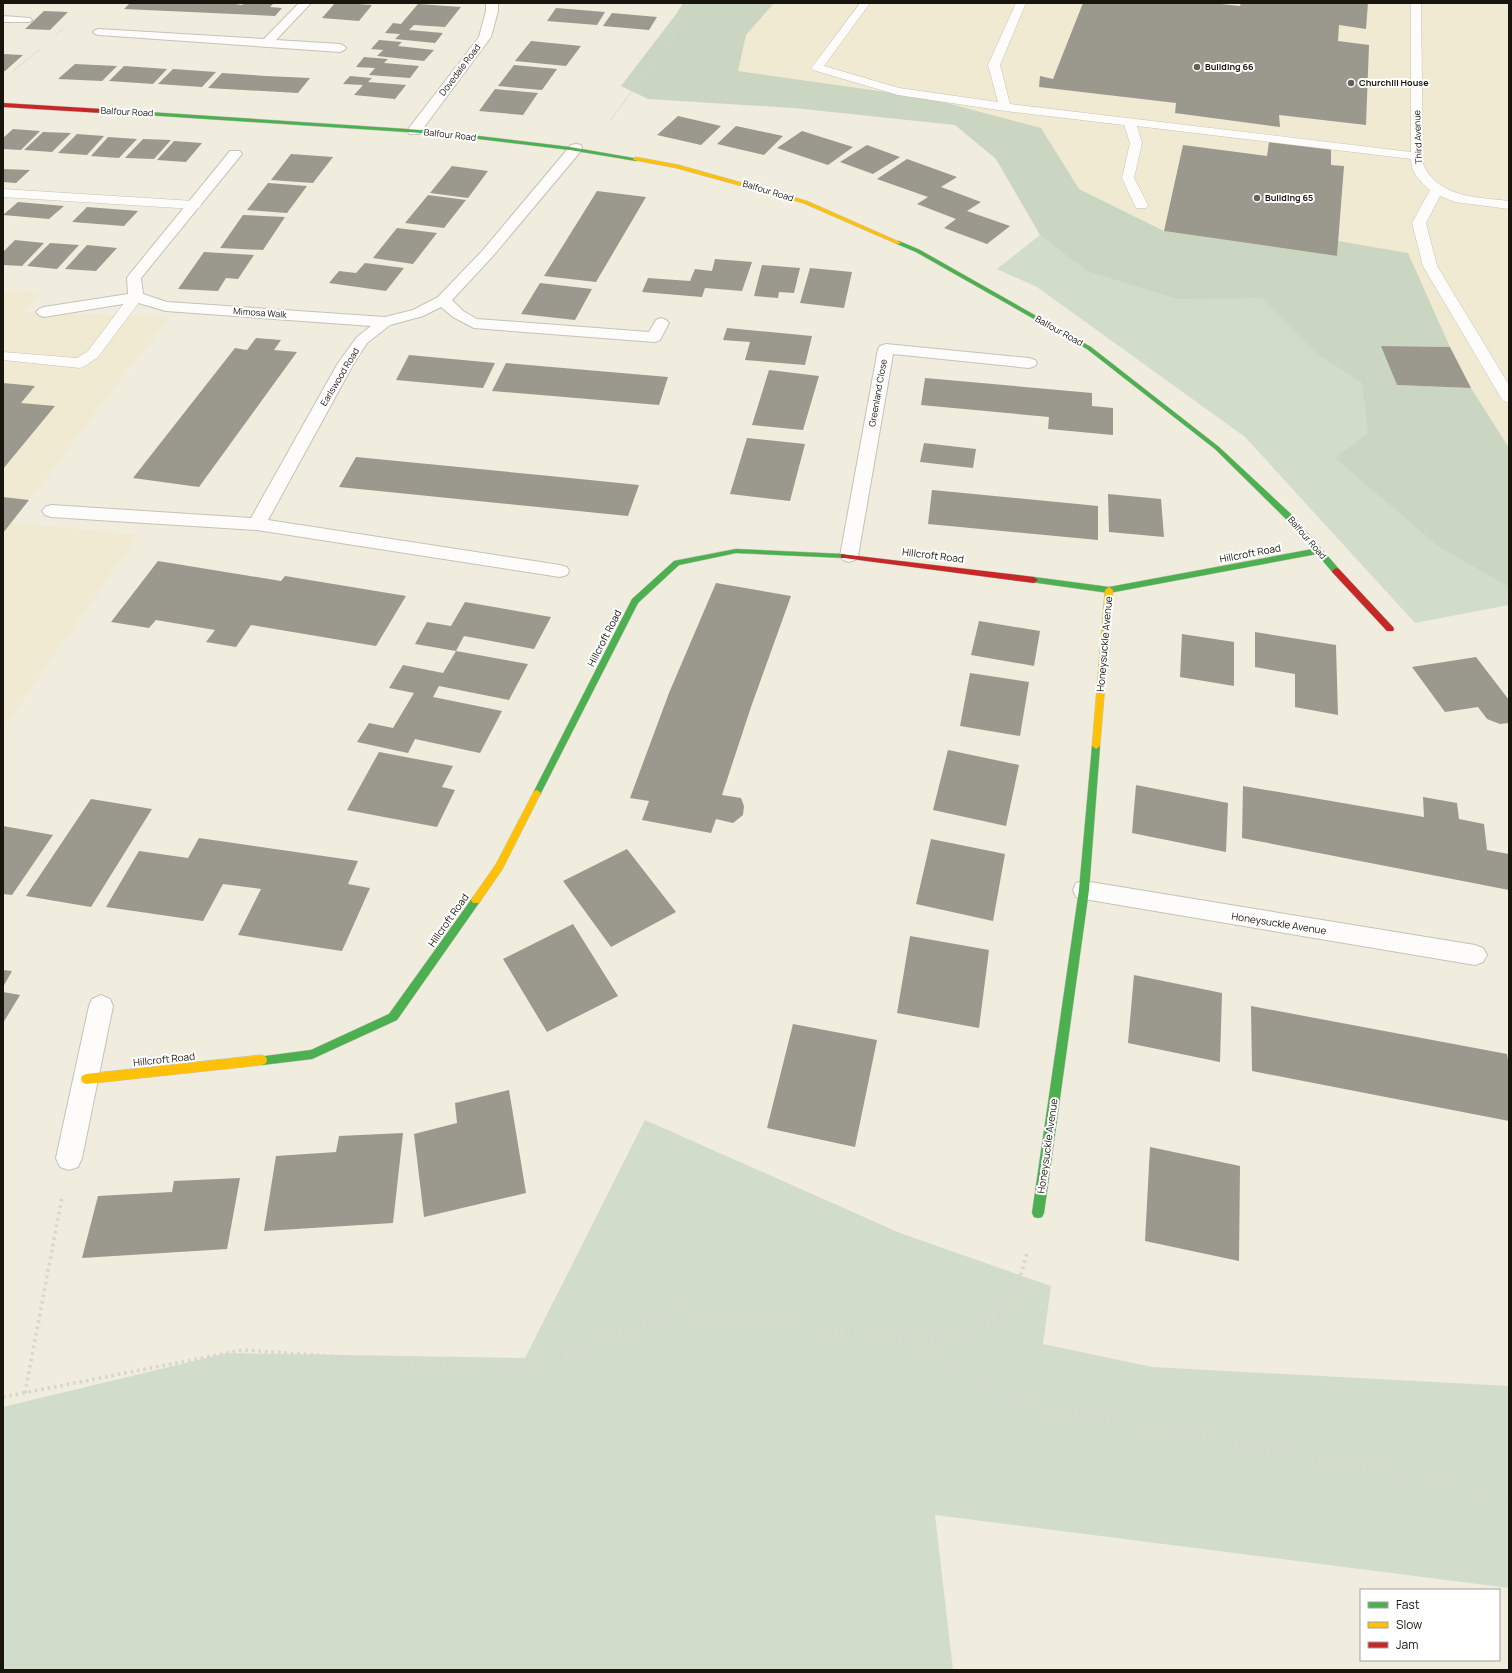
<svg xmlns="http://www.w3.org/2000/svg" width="1512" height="1673" font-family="Manrope,sans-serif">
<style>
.built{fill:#f1ead2}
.green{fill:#d2dcca}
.forest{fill:#cbd6c2}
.building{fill:#9b988e}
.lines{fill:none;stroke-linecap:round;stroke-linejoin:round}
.lane-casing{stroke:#c6c2b8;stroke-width:1}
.street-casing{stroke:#c6c2b8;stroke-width:2}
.fast-casing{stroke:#c6c2b8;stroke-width:1}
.slow-casing{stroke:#c6c2b8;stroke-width:1}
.jam-casing{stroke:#c6c2b8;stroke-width:1}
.path-far1{stroke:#d6d5d0;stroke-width:1.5;stroke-dasharray:1 1.5;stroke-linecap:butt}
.path{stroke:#d6d5d0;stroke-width:3.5;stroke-dasharray:2.5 4;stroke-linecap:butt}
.lane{fill:#fdfcfa;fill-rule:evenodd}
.street{fill:#fdfcfa;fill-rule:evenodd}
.fast{fill:#4caf50;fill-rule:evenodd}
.slow{fill:#ffc107;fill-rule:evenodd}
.jam{fill:#c62828;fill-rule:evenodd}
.poi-dot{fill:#646056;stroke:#fff;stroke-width:1.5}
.labels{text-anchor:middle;stroke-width:4;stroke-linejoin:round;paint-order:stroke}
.far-poi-label{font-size:9px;font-weight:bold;fill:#18150c;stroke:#fff;text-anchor:start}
.far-street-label{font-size:9px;fill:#18150c;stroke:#fff}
.street-label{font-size:10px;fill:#18150c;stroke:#fff}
</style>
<rect width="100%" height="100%" fill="#f0ecde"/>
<!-- built -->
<path class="built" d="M709,3H1509V564L1330,290L1040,235L996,159L955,125L794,108L648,99Z
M3,291L40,293L23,312L169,317L29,500L10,522L138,535L3,729Z"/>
<!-- green -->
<path class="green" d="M1040,235L1330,290L1509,564V605L1415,623L1245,437L1037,287L997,269Z
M645,1120L900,1233L1051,1286L1043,1344L1152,1367L1509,1386V1588L935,1515L953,1670H3V1407L227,1353L525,1358Z"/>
<!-- forest -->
<path class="forest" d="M683,3H774L746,35L738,71L928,98L1041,128L1079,189L1164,231L1337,256L1338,241L1408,253L1450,347L1382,346L1397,385L1471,388L1509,448V587L1438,546L1335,458L1368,433L1362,383L1319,355L1262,298L1177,299L1087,271L1040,235L996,159L955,125L794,108L648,99L621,86L677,13Z"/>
<!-- building -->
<path class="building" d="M130,3H236L235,4L242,5L244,3H274L270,7L282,8L275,16L124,9Z
M335,3H344L372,5L359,21L322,18Z
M1083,3H1212L1240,6L1241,3H1368L1366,29L1339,25L1338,41L1369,45L1366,125L1279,115L1280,127L1175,113L1176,103L1039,87L1040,76L1053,79Z
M418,4L461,7L445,27L414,25L409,30L443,33L435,43L395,39L400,34L385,33L393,23L401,24Z
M556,8L605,12L597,25L547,21Z
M44,11L68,12L50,30L25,29Z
M612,13L657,17L649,30L603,26Z
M379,40L402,42L398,46L434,50L424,61L377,56L383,50L371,49Z
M531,41L581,46L566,66L515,61Z
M3,54L23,55L5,71H3Z
M364,57L388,59L384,63L419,66L410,78L369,75L375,68L356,67Z
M75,64L117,66L102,81L58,79Z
M514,65L557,69L542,90L498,86Z
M124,66L167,69L153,84L109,81Z
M173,69L216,72L202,87L158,84Z
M222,73L266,76L310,78L298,93L208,88Z
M350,76L372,78L368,82L406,85L395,99L354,95L363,85L343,84Z
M495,89L538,93L523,115L479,111Z
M678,116L721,126L701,145L657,135Z
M736,126L783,136L764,155L717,144Z
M13,129L40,131L21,150L3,149V138Z
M802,131L853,147L828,165L777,148Z
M43,132L71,133L52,152L24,150Z
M77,134L104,136L87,155L58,153Z
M108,137L137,139L119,158L91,156Z
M143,139L171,140L154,159L125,158Z
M174,141L202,143L186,162L157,160Z
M1269,142L1331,149V165L1344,166L1337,256L1164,231L1183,145L1267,156Z
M867,145L900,157L873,174L840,162Z
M291,154L333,157L313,183L271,180Z
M907,159L957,177L941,187L981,202L967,211L1010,226L987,244L944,228L956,219L917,204L928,197L877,179Z
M452,166L488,171L468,198L430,193Z
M3,169L30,170L16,183L3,182Z
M268,183L307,186L287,213L247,210Z
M597,191L646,197L596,282L544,276Z
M428,195L466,200L444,228L405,223Z
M18,202L64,206L49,219L3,215Z
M87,207L138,211L124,226L72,222Z
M243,215L285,217L263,250L220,248Z
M397,228L437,233L413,264L373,258Z
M15,240L44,243L22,266L3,265V252Z
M50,243L79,245L57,269L27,266Z
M87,245L117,248L96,271L65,269Z
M204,252L254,255L238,279L226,278L218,291L178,289Z
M715,259L752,262L742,291L705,288L702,297L642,292L648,278L690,281L695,269L712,271Z
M365,263L404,268L386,291L329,283L339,271L356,273Z
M762,265L800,268L794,293L779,292L778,298L754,296Z
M810,268L852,272L844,308L800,303Z
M540,283L592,289L575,320L521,314Z
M727,328L812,336L805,365L745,360L750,342L723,340Z
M256,338L281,340L274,350L297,352L199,487L133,478L235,348L247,350Z
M1381,346L1450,347L1471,388L1397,385Z
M409,355L495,363L483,388L396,380Z
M506,363L668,377L659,405L492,391Z
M769,370L819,376L803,430L752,425Z
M925,378L1092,393V406L1113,408V435L1048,429L1049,417L921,405Z
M3,383L35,386L21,403L55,406L3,469Z
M747,438L805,444L790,501L730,494Z
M924,443L976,449L973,468L920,462Z
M356,457L550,476L639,485L628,516L339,487Z
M932,490L1098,506V540L928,524Z
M1108,494L1161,499L1164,537L1109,532Z
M3,497L29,500L3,533Z
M158,561L281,581L285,576L406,596L376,646L251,625L236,647L206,642L215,630L156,620L149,628L111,622Z
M716,583L791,596L751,707L722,795L741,798L744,806L743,815L733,823L716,819L711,833L642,820L649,801L630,798L669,693Z
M465,602L551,617L534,649L464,636L456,651L415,644L427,622L451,626Z
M979,621L1040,631L1034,666L971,655Z
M1255,632L1336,645L1338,715L1295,707V674L1255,667Z
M1182,634L1234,642V686L1180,677Z
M456,651L528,664L509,700L439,686L433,697L502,711L480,753L415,739L408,753L357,742L369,723L393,728L414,693L389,688L403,665L443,673Z
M1476,657L1509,700V723L1500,724L1487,719L1478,707L1445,712L1412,667Z
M970,673L1029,682L1020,736L960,726Z
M948,750L1019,765L1006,826L933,810Z
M379,752L453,766L442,787L455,790L437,827L347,810Z
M1136,785L1228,803L1226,852L1132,833Z
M1243,786L1424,817L1423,797L1457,803L1459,819L1484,824L1487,850L1509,854V890L1242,838Z
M91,799L152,809L91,907L26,896Z
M3,826L53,835L12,895L3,894Z
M199,838L358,861L348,884L370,888L342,951L238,935L261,889L223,884L203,921L106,907L139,851L188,858Z
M931,839L1005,854L993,921L916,904Z
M627,849L676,912L611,947L563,881Z
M573,924L618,996L547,1032L503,959Z
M910,936L989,950L979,1028L897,1013Z
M3,970L12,971L3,987Z
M1134,975L1222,993L1220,1062L1128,1043Z
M3,992L20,995L3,1023Z
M1251,1006L1507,1054L1509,1066V1121L1252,1071Z
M793,1024L877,1040L855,1147L767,1128Z
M509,1090L526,1193L424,1217L414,1134L457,1123L455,1103Z
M403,1133L393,1223L264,1231L276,1156L336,1152L339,1136Z
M1150,1147L1240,1166L1239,1261L1145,1241Z
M240,1178L227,1249L82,1258L98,1196L172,1192L174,1181Z"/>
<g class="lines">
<!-- lane casing -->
<g class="lane-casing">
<path id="lane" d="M860,3H870L824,66L899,88L998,102L988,65L1016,3H1026L1000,65L1010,104L1411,152V3H1421L1423,164C1438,198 1477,197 1509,201V209L1455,202L1440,196L1426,223L1437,266L1509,385V403L1504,401L1501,398L1423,266L1412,223L1430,190C1420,181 1411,173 1411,159L1137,126L1142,143L1134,178L1148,205L1146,208H1136L1122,178L1130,143L1124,125L1005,111L898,95L813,70L811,68L813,66Z
M3,189L194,201L199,202L201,205L199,208L194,209L3,197Z
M136,293L141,294L143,297L98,357L85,366L80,368L3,360V352L77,358L88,351L131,294Z"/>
</g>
<!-- street casing -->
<g class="street-casing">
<path id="street" d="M299,3H311L276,40L340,44L344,46L346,48L344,50L340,52L99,35L95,34L93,32L95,30L99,29L264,39Z
M486,3H498V11L491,37L419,134H409L408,131L409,128L479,37L486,11Z
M3,16L30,18L32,20L30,22H3Z
M576,144L581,145L582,148L581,151L493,256L452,300L463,311L477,319L649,332L656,320L661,318L666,320L669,323L660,340L655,342L474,328L453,317L441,307L423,316L390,325L367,343L354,363L268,520L560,565L567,567L569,571L567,575L560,577L257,530L51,517L45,515L42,511L45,507L51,505L251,518L338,363L357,337L371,326L166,311L135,302L44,317L39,315L36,312L39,309L44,307L128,294L127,278L129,275L230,151H240L242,154L141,278L143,294L167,302L385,317L413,310L438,297L483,250L571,145Z
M886,344L1029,358L1035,360L1037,363L1035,366L1029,368L893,354L858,556L855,560L849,562L843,560L840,556L878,349L880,346Z
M1084,881L1475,945L1483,948L1487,955L1483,962L1475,965L1084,899L1076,897L1073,890L1076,883Z
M101,995L110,999L113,1006L82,1158L78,1167L69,1170L60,1167L56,1158L89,1006L92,999Z"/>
</g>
<!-- fast casing -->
<g class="fast-casing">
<path id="fast" d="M102,109L437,131L570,147L639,159L636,161L570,150L437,134L100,112L99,111Z
M899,241L920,250L1091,347L1219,447L1292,515L1339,569V573H1333L1317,554L1109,593L1031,582V578L1034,577L1109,587L1313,549L1286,519L1215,449L1087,349L916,252L897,244L896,243Z
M736,549L844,554L848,556L844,558L736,553L679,565L638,603L540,795H534L533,793L632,599L674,561Z
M1096,743L1100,746L1089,890L1044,1213L1042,1217L1038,1218L1034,1217L1032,1213L1079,890L1092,746Z
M476,896L479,897L481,900L479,903L397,1020L312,1059L262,1065L258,1063L257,1060L258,1057L311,1050L389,1014L473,897Z"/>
</g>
<!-- slow casing -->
<g class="slow-casing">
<path id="slow" d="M636,157L679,165L807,201L902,243L897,244L803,203L676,168L634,160L633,159Z
M1109,587L1113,590L1100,746L1096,749L1092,746L1105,590Z
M537,790L541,793L502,870L479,903H473L471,900L473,897L496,864L534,791Z
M262,1055L266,1057L267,1060L266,1063L262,1065L86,1084L82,1082L81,1079L82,1076L86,1074Z"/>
</g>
<!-- jam casing -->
<g class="jam-casing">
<path id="jam" d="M3,103L102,109L105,111L102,113L3,107Z
M841,554L1034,577L1038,580L1034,583L844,558H841Z
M1336,568L1339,569L1393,627L1394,629L1393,631H1387L1333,573L1332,571Z"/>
</g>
<!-- path-far1 -->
<path class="path-far1" d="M56,35L64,28
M13,71L40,49
M611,120L693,7L688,3"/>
<!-- path -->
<path class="path" d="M921,1344L1000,1398L1509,1497
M25,1393L62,1197
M3,1397L243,1350L520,1369L680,1311L920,1343L995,1322L1019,1281L1027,1253"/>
<!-- lane -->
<use href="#lane" class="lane"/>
<!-- street -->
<use href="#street" class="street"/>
<!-- fast -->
<use href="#fast" class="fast"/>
<!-- slow -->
<use href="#slow" class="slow"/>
<!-- jam -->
<use href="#jam" class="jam"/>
</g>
<!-- markers -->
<g class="poi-dot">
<circle cx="1197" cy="67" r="4"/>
<circle cx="1351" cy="83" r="4"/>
<circle cx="1257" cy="198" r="4"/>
</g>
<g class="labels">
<!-- far-poi labels -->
<g class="far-poi-label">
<text x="1205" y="70">Building 66</text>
<text x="1359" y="86">Churchill House</text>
<text x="1265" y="201">Building 65</text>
</g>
<!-- far-street labels -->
<g class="far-street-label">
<text transform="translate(460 70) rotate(-53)" y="3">Dovedale Road</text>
<text transform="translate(127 112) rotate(3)" y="3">Balfour Road</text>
<text transform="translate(450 135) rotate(6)" y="3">Balfour Road</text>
<text transform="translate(1418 137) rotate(-92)" y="3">Third Avenue</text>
<text transform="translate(768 191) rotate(17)" y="3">Balfour Road</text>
<text transform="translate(260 313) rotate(4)" y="3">Mimosa Walk</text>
<text transform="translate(1059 331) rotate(29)" y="3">Balfour Road</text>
<text transform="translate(340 377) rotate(-59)" y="3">Earlswood Road</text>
<text transform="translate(878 393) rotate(-80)" y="3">Greenland Close</text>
<text transform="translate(1307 538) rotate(49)" y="3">Balfour Road</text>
</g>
<!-- street labels -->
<g class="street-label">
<text transform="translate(1250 553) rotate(-11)" y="4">Hillcroft Road</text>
<text transform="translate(933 555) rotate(7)" y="4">Hillcroft Road</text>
<text transform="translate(604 638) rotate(-63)" y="4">Hillcroft Road</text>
<text transform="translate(1104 644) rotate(-85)" y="4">Honeysuckle Avenue</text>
<text transform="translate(448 920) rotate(-55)" y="4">Hillcroft Road</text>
<text transform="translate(1279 923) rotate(9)" y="4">Honeysuckle Avenue</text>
<text transform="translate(164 1059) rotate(-6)" y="4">Hillcroft Road</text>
<text transform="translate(1047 1146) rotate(-82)" y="4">Honeysuckle Avenue</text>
</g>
</g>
<!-- border -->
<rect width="1512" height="1673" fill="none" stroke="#18150c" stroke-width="8"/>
<!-- legend -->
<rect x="1360" y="1589" width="140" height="72" fill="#ffffff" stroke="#a3a19e"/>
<rect x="1368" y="1602" width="20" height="6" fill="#4caf50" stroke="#a3a19e"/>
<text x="1396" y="1609" font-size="12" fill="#18150c">Fast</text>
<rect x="1368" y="1622" width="20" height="6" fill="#ffc107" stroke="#a3a19e"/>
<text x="1396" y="1629" font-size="12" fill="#18150c">Slow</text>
<rect x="1368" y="1642" width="20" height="6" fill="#c62828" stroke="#a3a19e"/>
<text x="1396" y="1649" font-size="12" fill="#18150c">Jam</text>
</svg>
